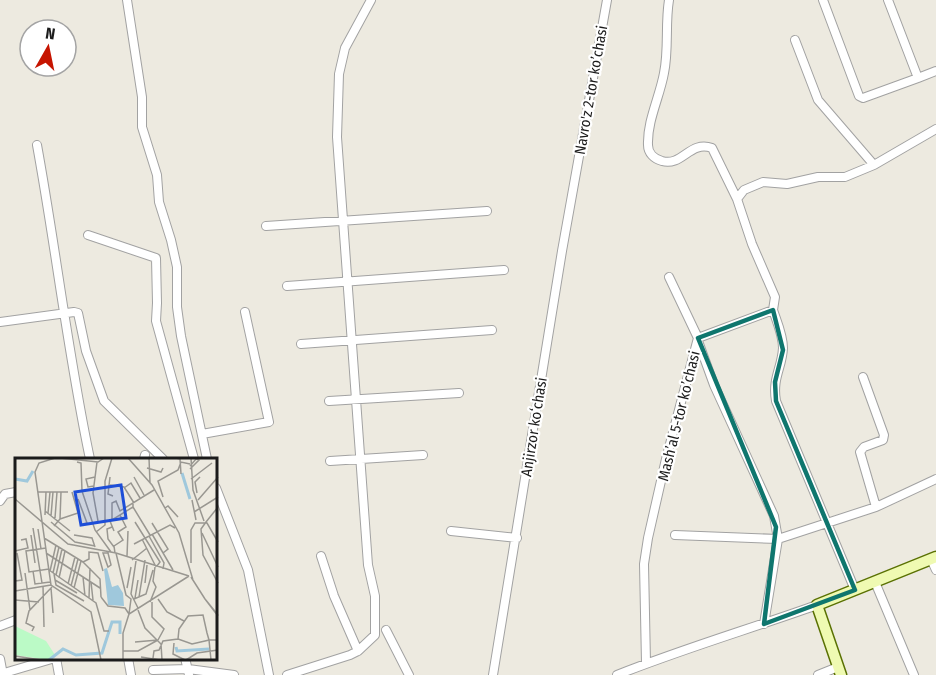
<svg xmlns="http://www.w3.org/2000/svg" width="936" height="675" font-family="'Fira Sans Condensed',sans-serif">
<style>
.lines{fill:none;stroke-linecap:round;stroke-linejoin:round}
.street-casing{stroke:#a2a2a2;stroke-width:10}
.secondary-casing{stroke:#5a7103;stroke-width:13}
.street{stroke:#fff;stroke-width:8}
.secondary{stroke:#effab2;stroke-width:10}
.marked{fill:none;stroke:#0f766e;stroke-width:4.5;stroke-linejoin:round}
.labels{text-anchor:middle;stroke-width:4.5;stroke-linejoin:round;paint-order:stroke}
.street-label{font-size:15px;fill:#1b1b1b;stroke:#fff}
.inset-river{fill:none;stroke:#9fc8dc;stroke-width:3}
.inset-road{fill:none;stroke:#999791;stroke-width:1.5}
.view{fill:#1d4ed8;fill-opacity:0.15;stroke:#1d4ed8;stroke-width:3}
.inset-edge{fill:none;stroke:#1b1b1b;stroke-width:3}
</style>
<rect width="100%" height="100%" fill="#edeae0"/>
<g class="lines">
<!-- street casing -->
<g class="street-casing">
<path id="street" d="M127,0L142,97V127L157,175L159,202L171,240L177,267V307L181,336L207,459
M669,0C665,24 669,49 664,73C660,96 647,121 648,145C648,153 654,159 662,161C682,167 690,140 712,148L737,199
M823,0L859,96L863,98L918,78
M888,0L918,78L936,71
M795,40L818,100L874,165L936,129
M37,145C56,249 68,355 90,459
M266,226L487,211
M88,235L156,258L157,303L156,321L194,459
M669,277L698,338
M287,286L504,270
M773,310L775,297L752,244L737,199L744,190L763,182L787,184L818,177H845L874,165
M0,322L74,312L78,313L86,351L104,401L163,459
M698,341L714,385L774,516L778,539L764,624
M301,344L492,330
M863,377L884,435L883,440L864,447L860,452L876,507
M329,401L459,393
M202,434L269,422L245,312
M144,459L145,455
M330,461L423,455
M216,488L248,570L269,675
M0,501L5,494L16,492
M451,531L517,538
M675,535L778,539L827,523L855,590
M931,559L936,570
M875,582L914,675
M0,626L16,620
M386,630L409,675
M358,651L375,635V596L368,565L337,137L339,74L345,48L371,0
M56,658L59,675
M128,658L131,675
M185,658L189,675
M0,659L3,675
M646,663L644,564L648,538L666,459L698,338L773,310C777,322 783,335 783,348C782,368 772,378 776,401L827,523L876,507L936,479
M153,670L188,669L234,675
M4,673L55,658
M287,675L350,655L358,651L334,596L321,556
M493,675L562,251L607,0
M617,675C682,649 750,629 817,605
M818,675L838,667"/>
</g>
<!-- secondary casing -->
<g class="secondary-casing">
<path id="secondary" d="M841,675L817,605L936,557"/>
</g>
<!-- street -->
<use href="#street" class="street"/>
<!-- secondary -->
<use href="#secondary" class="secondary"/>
</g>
<!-- marked area -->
<path class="marked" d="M773,310L783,350L775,382L776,401L855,590L764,624L776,527L698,338Z"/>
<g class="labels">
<!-- street labels -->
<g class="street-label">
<text transform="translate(591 90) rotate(-80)" y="5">Navro'z 2-tor koʼchasi</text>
<text transform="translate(679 416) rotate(-76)" y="5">Mashʼal 5-tor koʼchasi</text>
<text transform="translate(534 427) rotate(-81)" y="5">Anjirzor koʻchasi</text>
</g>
</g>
<!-- overview -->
<g transform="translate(15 458)">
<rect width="202" height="202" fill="#edeae0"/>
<path d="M0,168L31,183L40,197L33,202L0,197Z" fill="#bbfac6"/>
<path d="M92,110L97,129L103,127L108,135L109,148L93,147L89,111Z" fill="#9fc8dc"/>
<path class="inset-river" d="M167,15L175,41M0,21L12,23L18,13M161,189L162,193L194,191M34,202L48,191L61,197L87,195L97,164H105V176"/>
<path class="inset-road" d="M40,0L24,5L20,14L36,127L76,154L86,202M45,0L83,4L89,0M113,0L137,27L164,75L178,122M134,0L135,25M161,0L165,1L166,16M176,0L178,32L189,63M62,4L66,5L67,33L80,72L96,94M82,4L78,35L83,63M132,10L146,14L148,10M175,11L184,2L181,1L175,8M95,19L93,36L98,38M119,19L129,37M176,21L197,5M95,27L109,29L119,45M79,28L73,29L71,21L80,19M109,30L116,25L125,40M23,34H53M182,35L180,24L185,19M148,39L143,23L163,12L166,4L175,6M0,41L53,86L101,95L174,118M63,41L72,65L68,66M177,42L181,62M183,42L203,19M118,49L135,77M150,50L153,48L163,59M30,53L55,73M179,54L203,39M33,55L35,34M30,57L31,34M36,58L38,34M40,60L42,34M45,61L63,55L57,34M97,62V45L101,43L105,53L139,32M36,64L60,84L80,88M120,64L145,104L142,108M191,64L186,71L188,97L203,125M191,64L203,49M137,65L153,91L148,95M39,68L45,61L46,34M97,69L92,71L93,81L99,89M18,70L27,125M23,71L26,91M99,73L95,63L118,49V46M81,74L90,67V23L97,0M187,75L203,109M137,76L158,112M16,77L20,105M59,77L77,80L80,89M134,78L149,105L148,111M29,80L68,104M127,81L141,109M119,86L155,67L160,70M31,90L11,93L14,114L34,111M0,93L13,90L11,81L6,82M31,95L85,130M88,95H93L96,107L93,109ZM100,95L99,88L108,82L103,74L111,69L105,57M101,95L111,137L116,141L114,156M112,98L113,73M117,102L132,90M121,103L116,136L123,150M176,105V72L180,65H192L203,84M34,112L81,145L89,173H94M18,113L20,126L35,124M35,113L41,87M10,115L15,152M38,115L44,89M39,116L41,127L69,143M41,117L47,91M68,119L70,138M176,119L190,141M44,120L50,93M40,122L62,135M0,123L7,122L2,95M76,124L78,142M130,125L132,107M53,126L60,99M28,128L29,169M56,128L63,101M36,130L38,155M59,130L66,103M112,130L116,109M0,133L36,127M86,139L85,121L68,104L74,101V94L83,95L88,113M86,139L93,148L110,150L114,156M124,139L130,102M74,140L75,110M120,140L123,122M119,141L131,136L138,112M143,141L152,154L169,163M0,142L24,144M135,144L141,129L138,123L140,109M137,144V159L149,171L143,182M123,152L130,170L146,186L147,202M203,157L190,141L203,158M17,173L19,169L11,165L14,153L37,129M120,184L143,182M159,185L158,196L170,202M108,193H123L143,182M0,198L26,202M126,199L145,202M138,200L139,193L144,192L148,183L163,181M108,202V175L114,156L174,118M171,202L182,195L203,192M196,202L194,182L192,175L188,157L173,158L164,171L163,181L177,186L190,183L194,182H203"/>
<path class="view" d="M106,27L111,60L66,67L60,34Z"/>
<rect width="202" height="202" class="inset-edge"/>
</g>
<!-- north arrow -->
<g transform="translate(48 48) rotate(9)"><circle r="28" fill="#ffffff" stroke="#a4a4a4" stroke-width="1.5"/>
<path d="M0-4.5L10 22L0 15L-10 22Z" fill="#c61400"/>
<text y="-9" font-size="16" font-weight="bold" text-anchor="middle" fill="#1b1b1b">N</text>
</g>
</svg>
